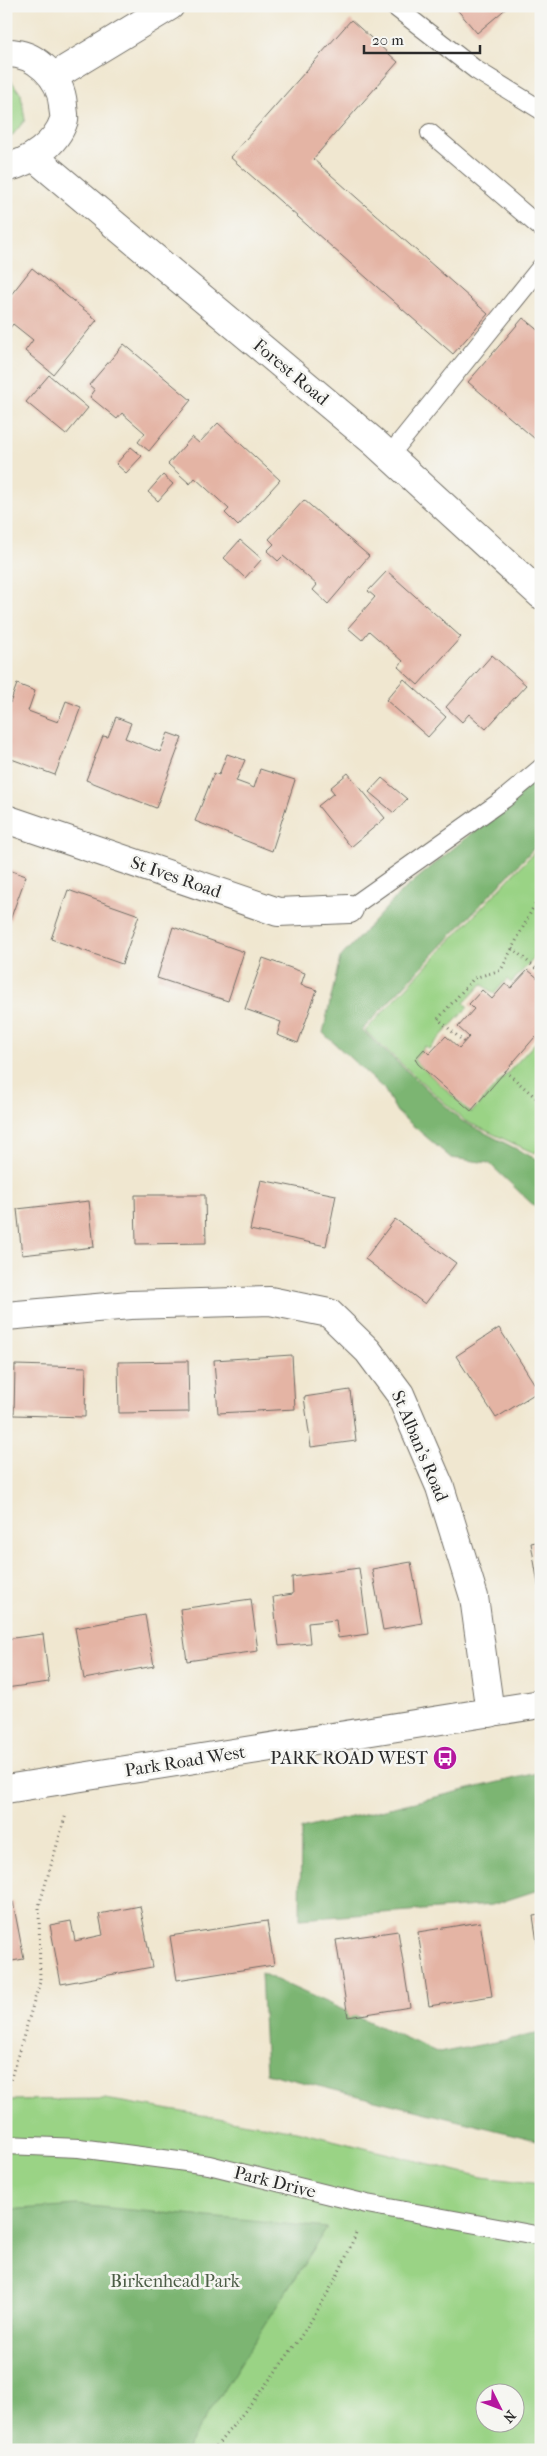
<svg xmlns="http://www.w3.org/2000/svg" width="547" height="2456" font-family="'IM FELL French Canon',serif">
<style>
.green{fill:#9ad385;stroke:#627f58;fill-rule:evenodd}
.forest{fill:#7bb572;stroke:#53704e}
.building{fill:#e4b4a4}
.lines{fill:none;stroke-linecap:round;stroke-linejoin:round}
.lane-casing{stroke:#706d65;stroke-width:20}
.street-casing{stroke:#706d65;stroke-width:30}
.secondary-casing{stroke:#706d65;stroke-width:30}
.path{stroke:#706d65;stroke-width:3;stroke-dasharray:1 4;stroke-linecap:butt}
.lane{stroke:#fff;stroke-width:18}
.street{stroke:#fff;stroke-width:28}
.secondary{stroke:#fff;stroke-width:28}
.labels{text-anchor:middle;stroke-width:5;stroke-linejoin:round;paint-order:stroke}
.street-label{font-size:18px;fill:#2b2b2b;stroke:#f6f6f2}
.poi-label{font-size:18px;fill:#2b2b2b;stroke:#f6f6f2;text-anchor:end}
.park-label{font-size:18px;fill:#4c5d46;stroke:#f6f6f2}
</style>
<rect width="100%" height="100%" fill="#f6f6f2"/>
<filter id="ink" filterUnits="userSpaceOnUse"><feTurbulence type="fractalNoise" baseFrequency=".02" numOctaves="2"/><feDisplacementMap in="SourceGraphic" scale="10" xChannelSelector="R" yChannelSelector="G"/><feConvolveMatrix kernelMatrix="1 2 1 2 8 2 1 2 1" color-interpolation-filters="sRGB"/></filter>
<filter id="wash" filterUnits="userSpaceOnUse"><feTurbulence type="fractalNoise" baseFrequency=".0096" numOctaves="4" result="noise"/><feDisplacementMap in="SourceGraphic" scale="20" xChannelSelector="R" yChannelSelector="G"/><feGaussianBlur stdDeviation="1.12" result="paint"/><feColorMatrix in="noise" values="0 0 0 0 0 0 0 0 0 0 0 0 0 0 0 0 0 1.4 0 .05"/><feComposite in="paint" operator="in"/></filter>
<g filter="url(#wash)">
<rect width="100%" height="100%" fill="#f0e7d0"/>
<!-- green -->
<path class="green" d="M6,74L21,94L25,120L11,137L6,138Z
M541,845V951L511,983L507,979L494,994L482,984L464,1003L468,1007L429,1049L425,1046L414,1060L471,1113L535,1043L541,1048V1149L534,1153L465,1121L365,1031Z
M105,2099L296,2131L482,2177L541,2184V2450H6V2100ZM484,2394H514V2424H484Z"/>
<!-- forest -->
<path class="forest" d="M541,775V841L362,1030L462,1121L536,1159L541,1156V1210L531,1203L489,1163L451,1158L397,1112L384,1089L323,1033L340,958L400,893Z
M541,1772V1889L492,1905L300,1919L301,1829Z
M261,1973L439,2053L541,2033V2139L536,2140L266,2073Z
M77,2205L327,2228L185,2450H6V2210Z"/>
<g id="blocks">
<!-- building -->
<path class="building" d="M454,6H509L477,33Z
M351,20L398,62L313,159L488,314L453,354L230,157Z
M32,268L97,320L53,374L25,351L33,340L13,324L6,333V301Z
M523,318L541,333V444L468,382Z
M124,344L191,400L149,451L138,442L145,433L122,413L117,419L90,397L95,390L89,385Z
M49,375L88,408L66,435L26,402Z
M218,423L280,480L238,526L225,513L229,509L195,478L190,484L168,464L192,437L199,443Z
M131,447L142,456L126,473L116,464Z
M163,475L173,484L158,501L148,492Z
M304,500L369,556L328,604L313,590L317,585L300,570L283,556L278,561L267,551L274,544L269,539Z
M240,540L262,559L245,578L224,558Z
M387,571L461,637L418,685L398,667L403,661L369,631L362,640L348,628L375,597L368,591Z
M492,655L526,685L486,729L469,714L462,722L446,707Z
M404,679L446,717L428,737L386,700Z
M17,684L35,691L28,711L58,722L66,701L81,707L55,775L6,757V702L10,703Z
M116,717L131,723L125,738L160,752L168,733L182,738L156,808L86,780L103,736L108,737Z
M227,754L245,760L236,781L247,785L254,788L260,769L295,780L272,851L195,821L214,773L219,775Z
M348,773L385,818L351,847L318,806L334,793L330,788Z
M382,778L407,799L394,813L369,792Z
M6,869L26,876L9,923L6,922Z
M68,890L139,915L122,964L51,939Z
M173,927L244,952L228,1001L157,978Z
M263,958L305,973L301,985L317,990L298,1043L277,1035L281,1022L245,1009Z
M528,970L539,979L541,977V1043L535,1037L471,1111L418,1064L415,1059L424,1049L429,1054L446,1036L459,1048L469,1037L458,1027L474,1009L469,1004L482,990L492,999L505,984L511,988Z
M261,1180L336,1195L326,1246L250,1230Z
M135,1195H205L206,1243L136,1244Z
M89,1201L94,1247L22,1255L17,1209Z
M395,1219L456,1263L425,1304L365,1259Z
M499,1328L539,1391L496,1418L456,1356Z
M292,1355L295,1409L218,1413L214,1360Z
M188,1361L189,1412L119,1413L118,1362Z
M15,1365L86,1367L85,1417L14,1415Z
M350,1390L356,1441L311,1447L304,1397Z
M541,1541V1596H540L531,1543Z
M411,1562L422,1623L383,1630L372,1569Z
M359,1568L368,1634L338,1638L336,1620L308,1623L310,1643L279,1646L273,1597L293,1594L292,1577Z
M251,1599L258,1651L187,1661L180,1609Z
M145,1615L154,1666L84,1679L75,1628Z
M43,1634L49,1682L6,1688V1639Z
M13,1902L24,1959L6,1962V1903Z
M140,1906L152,1967L61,1984L50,1925L71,1921L75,1941L103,1935L99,1914Z
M541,1915V1961H540L533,1916Z
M267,1921L274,1965L177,1980L170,1936Z
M480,1922L492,1996L429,2006L418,1932Z
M398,1931L410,2007L348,2017L336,1940Z"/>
</g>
</g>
<g filter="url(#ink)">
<use href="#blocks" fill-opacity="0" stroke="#706d65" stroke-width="1"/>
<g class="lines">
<!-- lane casing -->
<g class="lane-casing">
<path id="lane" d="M394,6L476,70L541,110
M430,133L541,228
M389,456L541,267
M349,909L504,799L541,768
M6,2145L79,2148L209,2165L367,2204L541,2236"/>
</g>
<!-- street casing -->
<g class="street-casing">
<path id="street" d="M6,53C35,52 61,77 63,105C63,110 65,116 64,120C56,145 29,162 6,168
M34,157L374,442L541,595
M6,819L278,912L349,909
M6,1316L130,1305L270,1301L329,1313L368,1351L400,1394L440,1487L474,1597L490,1713"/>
</g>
<!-- secondary casing -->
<g class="secondary-casing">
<path id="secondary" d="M53,77L170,6
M6,1789L541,1704"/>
</g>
<!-- path -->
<path class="path" d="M512,948L541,973
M464,1042L438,1019L474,978L501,970L534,906L541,899
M505,1071L541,1102
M6,2094L40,1982L39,1906L66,1814
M213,2450C268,2383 327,2312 357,2230"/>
<!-- lane -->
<use href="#lane" class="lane"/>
<!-- street -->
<use href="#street" class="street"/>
<!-- secondary -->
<use href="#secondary" class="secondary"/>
</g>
</g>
<!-- icons -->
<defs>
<g id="bus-disc" transform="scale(1.25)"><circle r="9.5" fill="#b5179e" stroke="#f6f6f2"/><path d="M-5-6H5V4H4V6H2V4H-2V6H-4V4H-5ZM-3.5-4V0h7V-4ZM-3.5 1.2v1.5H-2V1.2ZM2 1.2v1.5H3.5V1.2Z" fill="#fff"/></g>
</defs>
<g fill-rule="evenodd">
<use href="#bus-disc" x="445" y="1758"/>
</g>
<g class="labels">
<!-- street labels -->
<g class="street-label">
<text transform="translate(291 372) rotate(40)" y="6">Forest Road</text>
<text transform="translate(176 877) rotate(19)" y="6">St Ives Road</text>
<text transform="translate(420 1446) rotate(67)" y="6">St Alban's Road</text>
<text transform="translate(185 1761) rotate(-9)" y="6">Park Road West</text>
<text transform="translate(275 2182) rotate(14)" y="6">Park Drive</text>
</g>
<!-- poi labels -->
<g class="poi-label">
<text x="428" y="1764">PARK ROAD WEST</text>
</g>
<!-- park labels -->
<g class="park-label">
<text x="175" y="2287">Birkenhead Park</text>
</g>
</g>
<!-- margin -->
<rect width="547" height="2456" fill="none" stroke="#f6f6f2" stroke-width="25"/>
<!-- north arrow -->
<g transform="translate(500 2408) rotate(132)"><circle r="24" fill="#f6f6f2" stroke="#a5a5a2"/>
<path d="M0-4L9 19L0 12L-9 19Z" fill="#b5179e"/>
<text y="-8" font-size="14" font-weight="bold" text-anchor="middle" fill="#2b2b2b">N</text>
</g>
<!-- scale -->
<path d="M364 45v8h116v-8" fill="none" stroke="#2b2b2b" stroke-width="2.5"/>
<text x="372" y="45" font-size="15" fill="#2b2b2b" stroke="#f6f6f2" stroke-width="4" paint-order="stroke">20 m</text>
</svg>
